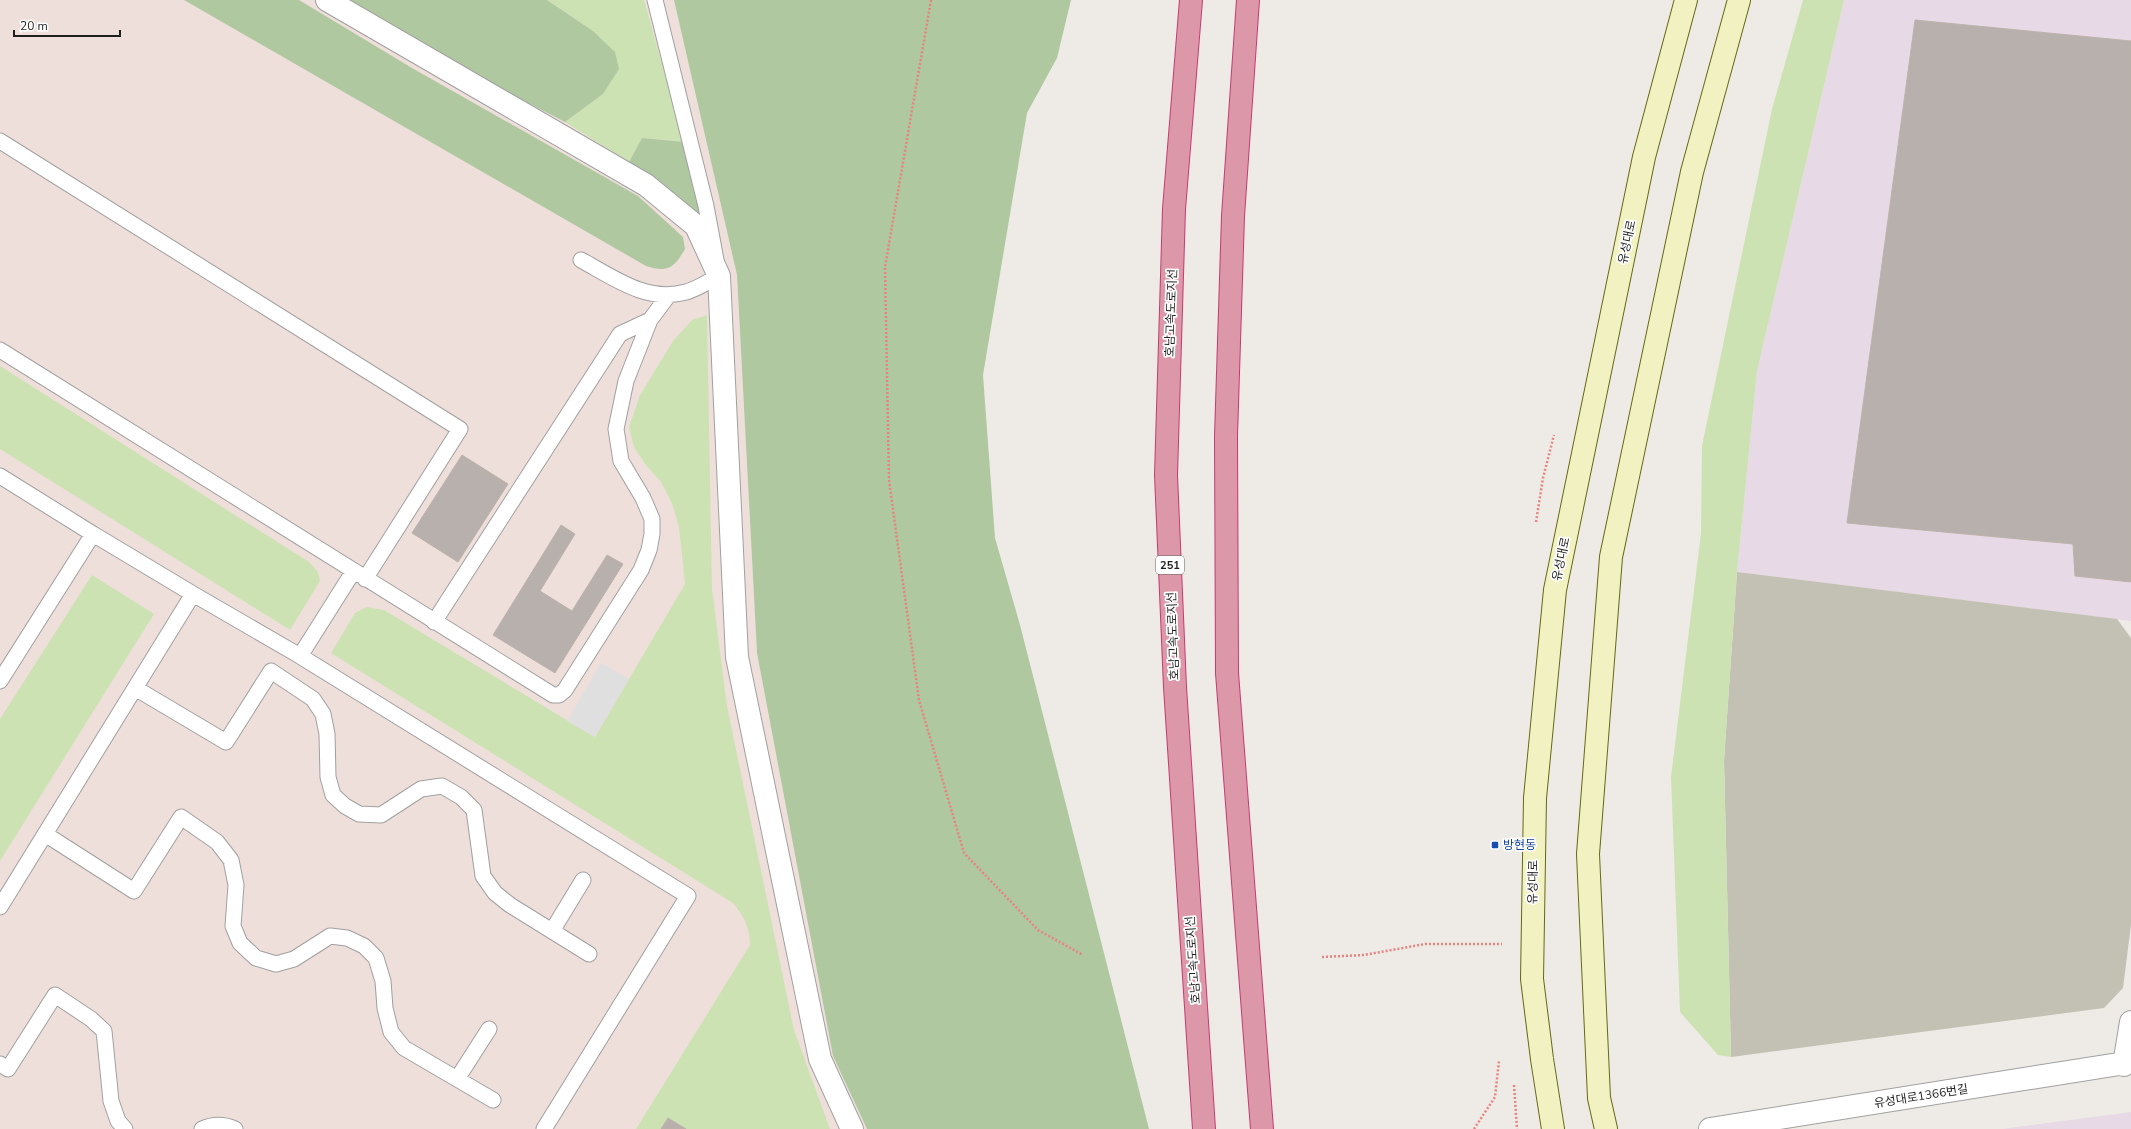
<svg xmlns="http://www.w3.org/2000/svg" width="2131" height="1129" font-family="'Nunito Sans','Noto Sans KR',sans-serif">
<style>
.industrial{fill:#e7d9e5}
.military{fill:#eedfdb}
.construction{fill:#c2c1b3}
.grass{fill:#cde2b3}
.forest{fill:#afc8a0}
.parking{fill:#dfdfdf}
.building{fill:#b7b0ac;stroke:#beb2ab}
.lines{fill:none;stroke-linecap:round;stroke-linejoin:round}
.service-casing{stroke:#a0a0a0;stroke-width:17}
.minor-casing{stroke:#a0a0a0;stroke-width:24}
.secondary-casing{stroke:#656913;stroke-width:24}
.motorway-casing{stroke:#c53b73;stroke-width:24}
.path{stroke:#e8827e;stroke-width:2.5;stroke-dasharray:2 2;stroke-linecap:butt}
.service{stroke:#fff;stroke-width:15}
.minor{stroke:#fff;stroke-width:22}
.secondary{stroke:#f2f1c1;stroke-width:22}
.motorway{stroke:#dc98a9;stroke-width:22}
.transit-dot{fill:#1a4fb4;stroke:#fff;stroke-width:1.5}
.labels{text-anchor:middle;stroke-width:3.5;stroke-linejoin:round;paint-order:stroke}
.shield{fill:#fff;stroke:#626262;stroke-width:1}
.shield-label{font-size:11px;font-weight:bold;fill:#1f1f1f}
.street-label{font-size:12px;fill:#1f1f1f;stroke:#fff}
.transit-label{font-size:12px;fill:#164399;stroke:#fff;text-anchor:start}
</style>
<rect width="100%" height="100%" fill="#eeebe6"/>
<!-- industrial -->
<path class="industrial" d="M1844,0H2131V621L1737,572L1757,371Z
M2131,1112V1129H2002Z"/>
<!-- military -->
<path class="military" d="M0,0H674L737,275L757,653L833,1056L867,1129H0Z"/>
<!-- construction -->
<path class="construction" d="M1737,572L2117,619L2131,638V925L2123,988L2104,1008L1731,1057L1724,760Z"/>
<!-- grass -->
<path class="grass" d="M547,0H644L684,142L642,138L629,162L565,122L603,94L593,31Z
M1803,0H1844L1757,371L1737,572L1724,760L1731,1057L1718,1055L1680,1012L1671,777L1701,533L1702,446L1772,109Z
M707,315L712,589L727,706L794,1030L830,1129H636L750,945C750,928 744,916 733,903L331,653L355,613L367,607L384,610L595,737L685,584L679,527L672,503L661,482L645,464L634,447L629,427L640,395L673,341L692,320Z
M0,366L309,562L318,572L320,581L290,630L0,449Z
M92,575L154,614L0,861V719Z"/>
<!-- forest -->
<path class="forest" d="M184,0H299L412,68L638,196L683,237L685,249C674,268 668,273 646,266Z
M346,0H547L593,31L615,52L619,69L603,94L565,122L501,89Z
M674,0H1071L1057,58L1027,113L983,375L995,538L1020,625L1149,1129H867L833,1056L757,653L737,275Z
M642,138L684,142L702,219L629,162Z"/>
<!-- parking -->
<path class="parking" d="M601,663L629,679L595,737L567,721Z"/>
<!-- building -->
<path class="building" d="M1915,20L2131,41V582L2075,576L2073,544L1847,523Z
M462,455L508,484L458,562L412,533Z
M561,525L575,534L540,591L572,611L607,555L623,564L555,673L493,635Z
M668,1118L686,1129H661Z"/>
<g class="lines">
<!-- service casing -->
<g class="service-casing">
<path id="service" d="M0,141L460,429L365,579
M581,260C614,278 647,303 686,292C697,289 709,281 719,276L706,206L655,0
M0,350L553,695H559L565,690L641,570L649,550L652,534V519L643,498L621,461L616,429L626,381L650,320L668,296
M0,476L93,534L0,681
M93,534L193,594
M434,622L620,334L650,320
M300,656L353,572
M135,688L226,742L271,671L313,699L323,714L327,734L328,777L333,795L345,806L359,814L381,815L421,789L442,786L461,797L474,810L483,876L495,893L510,905L589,954
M45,834L134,891L181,817L217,842L231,860L236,885L233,926L240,943L256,958L276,964L294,959L330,936L347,938L364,946L376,958L383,981L385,1008L391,1032L404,1048L493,1100
M0,907L193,594L300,656L688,896L544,1129
M552,931L583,880
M0,1064L8,1069L55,995L91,1019L104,1031L111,1101L118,1121L125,1129
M457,1079L489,1029
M202,1129C213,1124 224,1124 235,1129"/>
</g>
<!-- minor casing -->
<g class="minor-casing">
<path id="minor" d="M327,0L646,185L696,226L719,276L737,657L820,1059L852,1129
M2124,1065L2131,1022
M1710,1129L2131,1062"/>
</g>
<!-- secondary casing -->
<g class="secondary-casing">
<path id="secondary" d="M1553,1129L1542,1059L1532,979L1535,798L1555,590L1644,157L1686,0
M1606,1129L1599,1098L1588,854L1611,557L1692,172L1739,0"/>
</g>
<!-- motorway casing -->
<g class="motorway-casing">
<path id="motorway" d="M1191,0L1174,209L1166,475L1175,687L1204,1129
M1248,0L1233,216L1226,436L1227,673L1262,1129"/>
</g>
<!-- path -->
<path class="path" d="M931,0L885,267L889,480L919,700L964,853L1038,930L1083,955
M1536,522L1543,478L1554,435
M1322,957L1364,955L1425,944H1502
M1514,1085L1517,1129
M1474,1129L1495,1097L1499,1061"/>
<!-- service -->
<use href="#service" class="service"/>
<!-- minor -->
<use href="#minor" class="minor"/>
<!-- secondary -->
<use href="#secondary" class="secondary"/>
<!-- motorway -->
<use href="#motorway" class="motorway"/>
</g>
<!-- markers -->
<rect class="transit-dot" x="1491" y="841" width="8" height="8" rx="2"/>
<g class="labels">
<!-- shield labels -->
<rect class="shield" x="1156" y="556" width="28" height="18" rx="3"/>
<g class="shield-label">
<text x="1170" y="569">251</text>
</g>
<!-- street labels -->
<g class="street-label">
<text transform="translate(1627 242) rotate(-78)" y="4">유성대로</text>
<text transform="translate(1171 313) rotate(-88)" y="4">호남고속도로지선</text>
<text transform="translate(1561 559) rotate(-78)" y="4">유성대로</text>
<text transform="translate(1173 636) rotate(-92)" y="4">호남고속도로지선</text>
<text transform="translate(1533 882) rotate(-89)" y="4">유성대로</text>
<text transform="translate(1193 960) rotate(-94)" y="4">호남고속도로지선</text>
<text transform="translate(1921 1096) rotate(-9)" y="4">유성대로1366번길</text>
</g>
<!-- transit labels -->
<g class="transit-label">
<text x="1503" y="849">방현동</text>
</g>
</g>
<!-- scale -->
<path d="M14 30v6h106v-6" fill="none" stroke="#1f1f1f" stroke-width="2"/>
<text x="20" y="30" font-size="12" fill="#1f1f1f" stroke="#ffffff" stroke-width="3" paint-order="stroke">20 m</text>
</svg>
